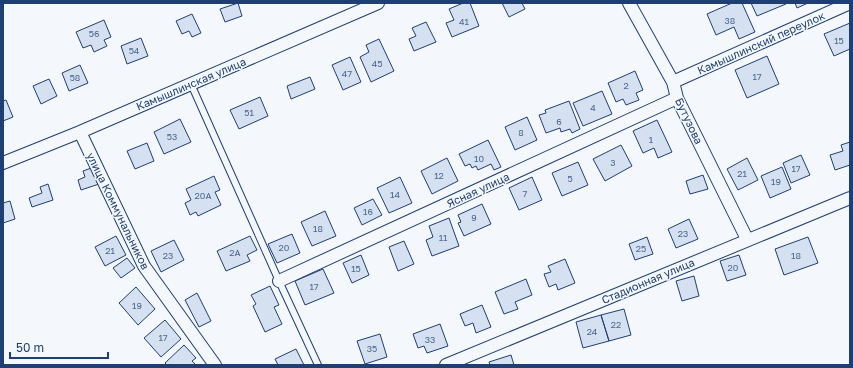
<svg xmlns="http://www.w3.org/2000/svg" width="853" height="368" font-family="'Golos Text',sans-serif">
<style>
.building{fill:#d5e0f0;stroke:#1d3f73}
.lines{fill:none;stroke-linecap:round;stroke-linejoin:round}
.lane-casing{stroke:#1d3f73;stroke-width:8}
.street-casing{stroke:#1d3f73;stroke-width:14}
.lane{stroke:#f4f7fb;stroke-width:6}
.street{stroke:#f4f7fb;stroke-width:12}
.labels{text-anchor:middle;stroke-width:3;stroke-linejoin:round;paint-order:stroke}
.number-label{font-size:9px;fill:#4b6792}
.street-label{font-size:11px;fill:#1d3f73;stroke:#f4f7fb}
</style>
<rect width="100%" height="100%" fill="#f4f7fb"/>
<!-- building -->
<path class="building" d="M238,3L242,16L225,22L220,9Z
M463,3H470L479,26L452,37L446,23L454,20L449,9Z
M502,3H522L525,9L509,17Z
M732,3H742L755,32L739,39L734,27L716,35L707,14Z
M751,3H785L786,4L757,16Z
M795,3H808L797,8Z
M192,14L201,33L192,37L189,31L182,34L176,21Z
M104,20L111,37L104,40L107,46L94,52L91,45L83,48L76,32Z
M426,22L436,42L414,51L409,39L416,36L412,28Z
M850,23V49L834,56L824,34Z
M141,38L148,56L127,64L121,46Z
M379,39L394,71L371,82L360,57L369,52L366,45Z
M767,56L779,84L747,98L735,70Z
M350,57L361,82L343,90L332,65Z
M80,65L88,83L69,91L62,73Z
M635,71L643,90L636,93L639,100L626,105L623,99L616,102L608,83Z
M310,77L315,89L291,99L287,86Z
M49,79L57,96L41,104L33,86Z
M602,91L612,114L583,126L573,103Z
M260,97L268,116L239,129L230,110Z
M6,100L13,117L3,121V101Z
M569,101L580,129L572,133L570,129L561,132L560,128L546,133L539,115L546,113L545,110Z
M527,117L537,140L515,150L505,127Z
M180,119L191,142L164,154L154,132Z
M657,120L672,152L658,158L654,148L643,153L633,131Z
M488,140L501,167L494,170L491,164L478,170L476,166L472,168L470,164L465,166L459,154Z
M850,142V165L835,170L830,155L843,151L841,145Z
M147,143L154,161L135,169L127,151Z
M621,145L632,166L605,181L593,159Z
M801,155L810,175L791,183L783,163Z
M447,158L458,181L432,194L421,171Z
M747,158L758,180L738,190L727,169Z
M578,162L588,185L562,196L552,173Z
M94,167L99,184L81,190L78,180L85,177L83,171Z
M782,167L791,189L770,198L761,176Z
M703,175L708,189L690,194L686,181Z
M214,176L220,190L215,192L221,205L198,216L196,212L190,215L185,203L191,200L186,189Z
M400,177L412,203L389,213L377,188Z
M532,177L542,200L519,210L509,188Z
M48,184L53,200L32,207L29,198L42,193L40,187Z
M373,199L382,215L362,225L354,208Z
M10,201L15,219L3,223V203Z
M482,204L491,224L464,236L458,223L461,222L458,215Z
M325,211L336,236L312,246L301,222Z
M449,218L459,246L432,256L426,240L433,237L429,226Z
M689,219L698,239L676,248L668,229Z
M292,234L300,253L277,263L268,244Z
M116,236L126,255L105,266L95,247Z
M250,236L257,250L247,255L250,261L226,271L217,251Z
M647,237L653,254L635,260L629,244Z
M808,237L818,263L784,275L775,249Z
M174,240L184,260L161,272L151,251Z
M404,241L414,264L398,271L389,247Z
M361,255L369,275L352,283L343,263Z
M739,255L746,275L727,281L720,261Z
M127,258L135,268L121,278L113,268Z
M565,259L575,283L558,290L556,284L549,287L544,274L551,272L548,266Z
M323,269L334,293L305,305L295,281Z
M694,276L699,296L682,301L676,281Z
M526,279L532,295L515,302L518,309L504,314L495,292Z
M270,286L279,305L274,307L282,324L265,332L253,306L256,304L251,295Z
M136,287L155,309L138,325L119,303Z
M197,293L211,321L199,327L185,300Z
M482,305L491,327L476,333L473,323L465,326L460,314Z
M624,309L631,335L609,341L601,315Z
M601,315L609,341L583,348L576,322Z
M165,320L181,339L161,357L144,338Z
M440,324L448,346L427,353L424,346L418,348L413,334Z
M380,334L387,357L365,364L357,341Z
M184,345L196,358L192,361L196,365H167L165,363Z
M296,349L304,365H278L275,359Z
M511,355L514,365H490L489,362Z"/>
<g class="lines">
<!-- lane casing -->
<g class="lane-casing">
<path id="lane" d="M191,84L279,281L318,365"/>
</g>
<!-- street casing -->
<g class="street-casing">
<path id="street" d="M629,3L673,82L677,98L747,239
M673,82L850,3
M80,132L144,266L215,365
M3,163L80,132L378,3
M279,281L677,98
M446,365L850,198"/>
</g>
<!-- lane -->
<use href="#lane" class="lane"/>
<!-- street -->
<use href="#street" class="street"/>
</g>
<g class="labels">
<!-- number labels -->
<g class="number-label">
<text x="730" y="24">38</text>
<text x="464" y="25">41</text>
<text x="94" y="37">56</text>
<text x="839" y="44">15</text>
<text x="134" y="54">54</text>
<text x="377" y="67">45</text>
<text x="347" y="77">47</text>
<text x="757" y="80">17</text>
<text x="75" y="81">58</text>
<text x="626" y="89">2</text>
<text x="593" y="111">4</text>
<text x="249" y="116">51</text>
<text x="559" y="125">6</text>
<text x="521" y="136">8</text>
<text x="172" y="140">53</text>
<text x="651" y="143">1</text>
<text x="479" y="162">10</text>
<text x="613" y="166">3</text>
<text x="796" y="172">17</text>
<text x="742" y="177">21</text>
<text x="439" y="179">12</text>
<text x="570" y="182">5</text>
<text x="776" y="185">19</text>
<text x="525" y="197">7</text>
<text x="395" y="198">14</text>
<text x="203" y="199">20А</text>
<text x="368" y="215">16</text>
<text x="474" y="221">9</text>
<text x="318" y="232">18</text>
<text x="683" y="237">23</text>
<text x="443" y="241">11</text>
<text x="284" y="251">20</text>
<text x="641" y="252">25</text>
<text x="110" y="254">21</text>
<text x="235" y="256">2А</text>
<text x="168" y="259">23</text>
<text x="796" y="259">18</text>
<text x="733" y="271">20</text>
<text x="356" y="272">15</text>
<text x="314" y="290">17</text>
<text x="137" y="309">19</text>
<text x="616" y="328">22</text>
<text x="592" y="335">24</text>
<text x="163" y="341">17</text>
<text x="430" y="343">33</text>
<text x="372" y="352">35</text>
</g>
<!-- street labels -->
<g class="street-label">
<text transform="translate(761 43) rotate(-24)" y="4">Камышлинский переулок</text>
<text transform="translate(191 84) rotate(-23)" y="4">Камышлинская улица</text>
<text transform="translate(689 121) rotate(65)" y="4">Бутузова</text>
<text transform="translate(478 190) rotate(-25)" y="4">Ясная улица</text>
<text transform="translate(118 211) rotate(64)" y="4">улица Коммунальников</text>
<text transform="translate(648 281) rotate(-23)" y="4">Стадионная улица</text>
</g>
</g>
<!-- border -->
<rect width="853" height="368" fill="none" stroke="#1d3f73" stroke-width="8"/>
<!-- scale -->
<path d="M10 352v6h98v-6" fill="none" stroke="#1d3f73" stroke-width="2"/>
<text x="16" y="352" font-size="12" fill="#1d3f73" stroke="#f4f7fb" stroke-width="3" paint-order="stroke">50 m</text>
</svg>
